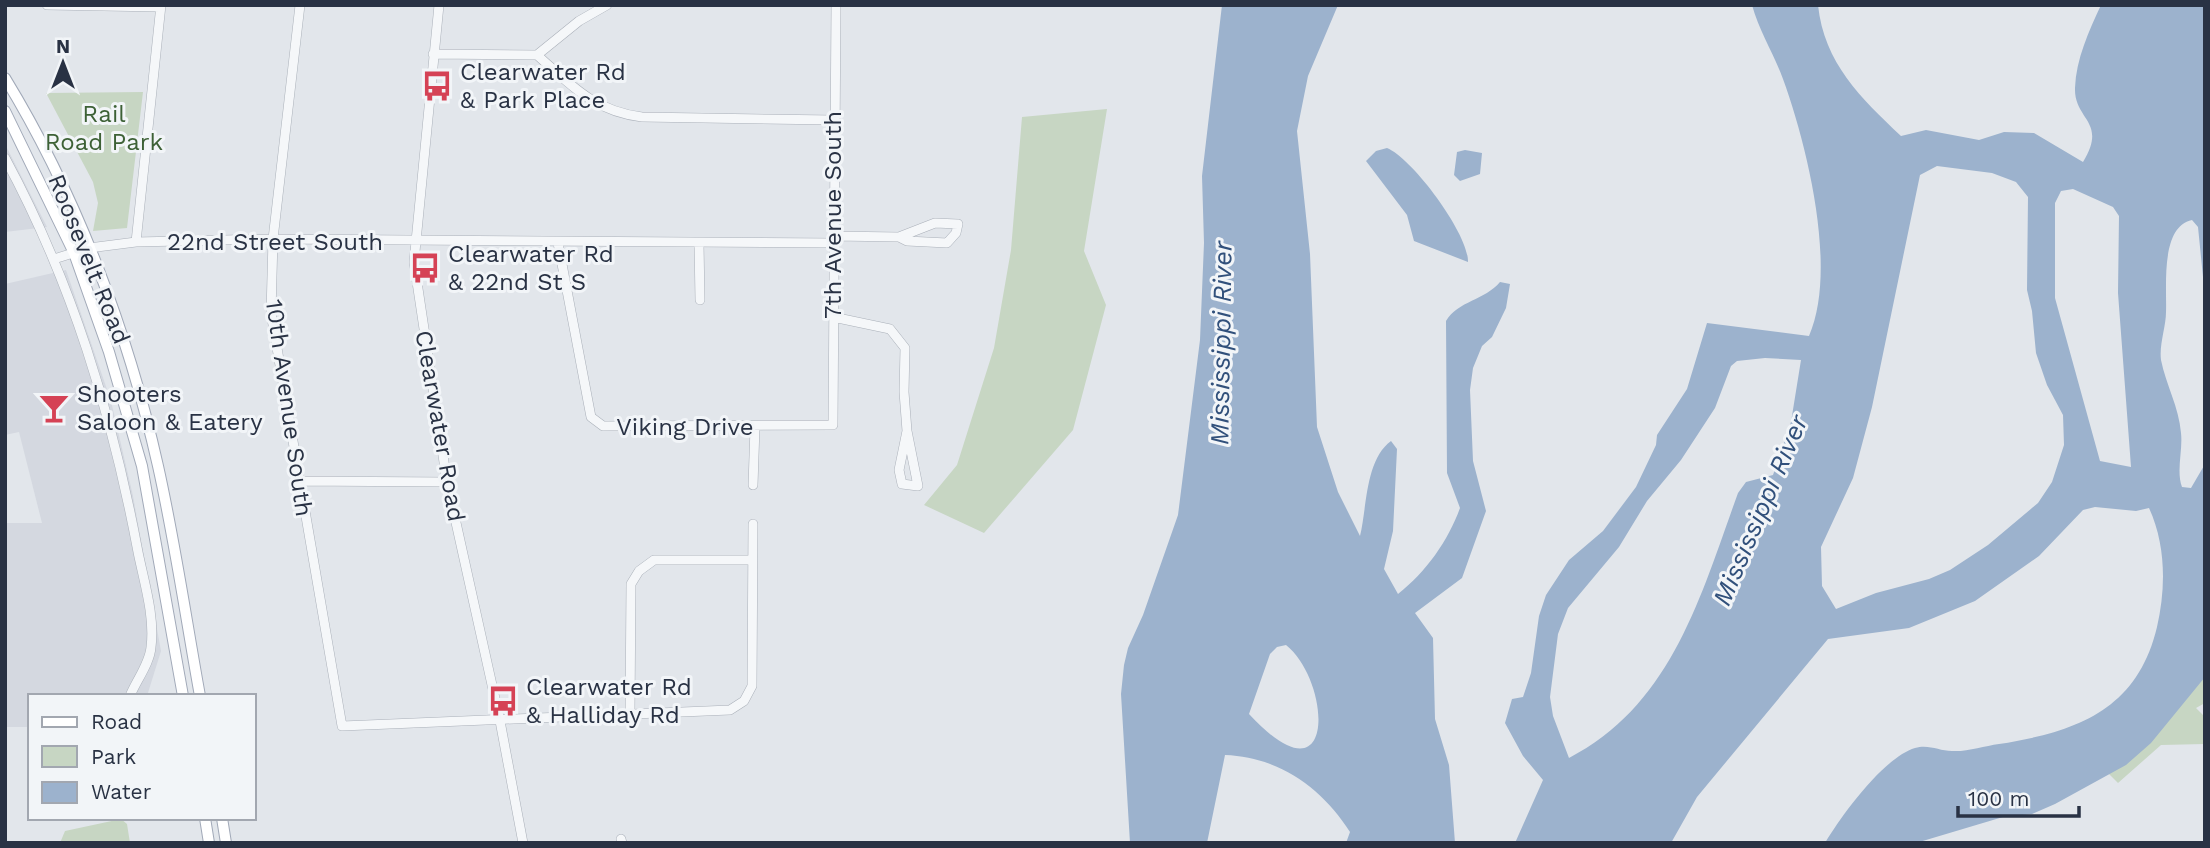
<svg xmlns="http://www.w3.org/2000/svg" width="2210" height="848" font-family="'Work Sans',sans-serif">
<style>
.built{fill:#d4d8e0}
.green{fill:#c7d6c3}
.water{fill:#9cb2cd;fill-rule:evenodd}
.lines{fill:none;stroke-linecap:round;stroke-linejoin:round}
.minor-casing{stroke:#aab0b9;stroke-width:10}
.major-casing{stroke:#a1a9b8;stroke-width:12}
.minor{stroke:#f5f7f9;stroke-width:9}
.major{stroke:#fff;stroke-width:10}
.labels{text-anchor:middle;stroke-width:6;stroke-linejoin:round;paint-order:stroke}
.poi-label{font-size:24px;fill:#293244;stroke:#f2f5f8;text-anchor:start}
.park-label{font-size:24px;fill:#3d6136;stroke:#f2f5f8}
.street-label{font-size:24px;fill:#293244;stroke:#f2f5f8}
.water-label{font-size:26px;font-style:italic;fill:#31507b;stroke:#f2f5f8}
</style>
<rect width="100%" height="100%" fill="#e2e6eb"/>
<!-- built -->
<path class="built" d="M5,144L47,227L5,232Z
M66,270L111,401L133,496L161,651L147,696H30V727H5V523H42L19,432L5,435V284Z"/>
<!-- green -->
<path class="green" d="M143,92L127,228L93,231L98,203L93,182L46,93Z
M1107,109L1084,251L1106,305L1073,430L984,533L924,505L957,465L994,348L1011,250L1022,117Z
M2205,646V703L2196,708L2205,717V744L2161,745L2118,783L2100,765Z
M121,819L127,824L130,843H60L65,831Z"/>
<!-- water -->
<path class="water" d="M1222,5H1338L1308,76L1297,131L1310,254L1317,427L1338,492L1360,536C1367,508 1365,460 1391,441L1397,449L1393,531L1384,569L1398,594C1426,572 1448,541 1460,508L1447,473L1446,321C1458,301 1485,300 1500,282L1510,284L1506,308L1492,337L1482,346L1473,368L1470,390L1473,461L1486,511L1462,578L1415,613L1433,638L1435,719L1449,765L1455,843H1346L1350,832C1322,788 1279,757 1225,755L1207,843H1130L1121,694L1124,665L1128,648L1143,615L1178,515L1200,340L1204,243L1202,176ZM1286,645C1332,682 1337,809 1249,714L1270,654L1277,647Z
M1752,5H1818C1824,63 1861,98 1901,136L1926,130L1979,140L2004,132L2034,133L2083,162C2108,121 2074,120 2075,88C2076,59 2089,31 2101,5H2205V297L2198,227L2192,220C2160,227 2167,286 2166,312C2166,327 2159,344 2161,360C2166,385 2179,407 2181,433C2183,450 2176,471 2182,487L2191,488L2205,464V677L2151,743L2126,765L2055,804L2032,814L2003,817L1916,843H1825C1842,815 1883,758 1915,748C1929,744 1939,751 1952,751C1967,752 1984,746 1999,744C2075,732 2137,711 2157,627C2166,588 2166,545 2149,508L2136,511L2095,507L2083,510L2039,556L1975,601L1909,628L1828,639L1697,797L1671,843H1515L1543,780L1523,756L1505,723L1512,699L1523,697L1531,673L1539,616L1546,595L1569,560L1603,531L1636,487L1656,445L1657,435L1687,389L1707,323L1809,336C1838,270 1807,145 1783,79C1774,54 1759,31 1752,5ZM1937,166L1992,173L2016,182L2028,197L2027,290L2032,311L2036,353L2047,385L2063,415L2064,445L2052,482L2038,503L1988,545L1950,570L1929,579L1876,593L1836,609L1822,586L1821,547L1853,478L1872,407L1920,175ZM2073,189L2113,207L2119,216L2118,293L2131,467L2100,461L2055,298V203L2061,191ZM1765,358L1801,360L1791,422L1773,475L1746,482L1738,493C1701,595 1672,705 1569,758L1553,716L1550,697L1558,634L1568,608L1619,547L1647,501L1681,460L1715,408L1731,366L1737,361Z
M1387,148C1412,158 1469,234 1468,262L1414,241L1407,215L1366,161L1376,151Z
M1465,150L1482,153L1480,174L1460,181L1454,175L1457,152Z"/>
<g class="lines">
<!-- minor casing -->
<g class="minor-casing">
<path id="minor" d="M47,5L160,7
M300,5L273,239L271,313L342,726L730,710L744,701L752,686L753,524
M439,5L414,262L447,482L500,721L523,843
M433,54L537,55
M537,55C572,86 594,111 642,117L833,120
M537,55L579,21L607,5
M5,158C72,282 112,414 138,552C144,582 155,616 151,647C150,663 136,681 130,696
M834,236L899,237L907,241L947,243L956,233L958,224L935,223L899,237
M136,242L161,5
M558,243L591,417L603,426L833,425L836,5
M699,243L700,300
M54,259L89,248L136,242L273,239L834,243
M833,317L890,329L905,348L904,392L907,431L899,470L902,484L918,486L907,431
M297,481L447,482
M753,485L755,427
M630,713L631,584L639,571L654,560H752
M621,839L622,843"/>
</g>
<!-- major casing -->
<g class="major-casing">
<path id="major" d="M5,78C77,196 128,332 158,466C175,542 186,619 200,696
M5,111L74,253L109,352L142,466L183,696
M205,818L209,843
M222,818L226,843"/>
</g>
<!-- minor -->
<use href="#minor" class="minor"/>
<!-- major -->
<use href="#major" class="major"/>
</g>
<!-- icons -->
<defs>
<g id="bus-bare" transform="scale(2.415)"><path d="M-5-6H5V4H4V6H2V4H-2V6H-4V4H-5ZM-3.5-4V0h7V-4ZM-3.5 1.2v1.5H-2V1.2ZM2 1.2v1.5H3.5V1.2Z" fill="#d54255" stroke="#f2f5f8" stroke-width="2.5" paint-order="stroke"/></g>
<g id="bar-bare" transform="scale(2.415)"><path d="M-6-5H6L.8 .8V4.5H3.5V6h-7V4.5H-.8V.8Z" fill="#d54255" stroke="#f2f5f8" stroke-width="2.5" paint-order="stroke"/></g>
</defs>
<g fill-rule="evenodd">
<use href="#bus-bare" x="437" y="86"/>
<use href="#bus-bare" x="425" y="268"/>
<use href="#bar-bare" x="54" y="408"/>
<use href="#bus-bare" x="503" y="701"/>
</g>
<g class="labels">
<!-- poi labels -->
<g class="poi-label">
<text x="460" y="80">Clearwater Rd<tspan x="460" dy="28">&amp; Park Place</tspan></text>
<text x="448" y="262">Clearwater Rd<tspan x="448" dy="28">&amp; 22nd St S</tspan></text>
<text x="77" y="402">Shooters<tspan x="77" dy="28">Saloon &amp; Eatery</tspan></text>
<text x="526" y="695">Clearwater Rd<tspan x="526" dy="28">&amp; Halliday Rd</tspan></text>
</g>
<!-- park labels -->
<g class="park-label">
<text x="104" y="122">Rail<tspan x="104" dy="28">Road Park</tspan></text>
</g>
<!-- street labels -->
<g class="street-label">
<text transform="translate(833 215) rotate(-90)" y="8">7th Avenue South</text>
<text x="275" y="250">22nd Street South</text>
<text transform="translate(89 259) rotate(68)" y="8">Roosevelt Road</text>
<text transform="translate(289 408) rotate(82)" y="8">10th Avenue South</text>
<text transform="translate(440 426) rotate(80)" y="8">Clearwater Road</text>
<text x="685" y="435">Viking Drive</text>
</g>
<!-- water labels -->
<g class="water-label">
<text transform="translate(1221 343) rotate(-89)" y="9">Mississippi River</text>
<text transform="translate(1760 510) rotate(-67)" y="9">Mississippi River</text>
</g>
</g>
<!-- border -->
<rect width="2210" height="848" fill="none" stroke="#293244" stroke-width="14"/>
<!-- legend -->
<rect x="28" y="694" width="228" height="126" fill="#f2f5f8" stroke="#a2a7b0" stroke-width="2"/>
<rect x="42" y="717" width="35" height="10" fill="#ffffff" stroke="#a2a7b0" stroke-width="2"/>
<text x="91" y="729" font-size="21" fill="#293244">Road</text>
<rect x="42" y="746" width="35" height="21" fill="#c7d6c3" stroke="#a2a7b0" stroke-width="2"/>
<text x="91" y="764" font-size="21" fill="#293244">Park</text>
<rect x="42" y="782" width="35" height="21" fill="#9cb2cd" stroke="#a2a7b0" stroke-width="2"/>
<text x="91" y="799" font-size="21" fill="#293244">Water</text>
<!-- north arrow -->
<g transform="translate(63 63)" stroke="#f2f5f8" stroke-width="5" paint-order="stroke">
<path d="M0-5L12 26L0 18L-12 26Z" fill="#293244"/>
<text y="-10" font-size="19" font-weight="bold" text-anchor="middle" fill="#293244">N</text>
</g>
<!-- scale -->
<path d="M1958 806v10h121v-10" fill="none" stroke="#293244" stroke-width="3.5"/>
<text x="1968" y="806" font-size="21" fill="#293244" stroke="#f2f5f8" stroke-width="5" paint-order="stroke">100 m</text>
</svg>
